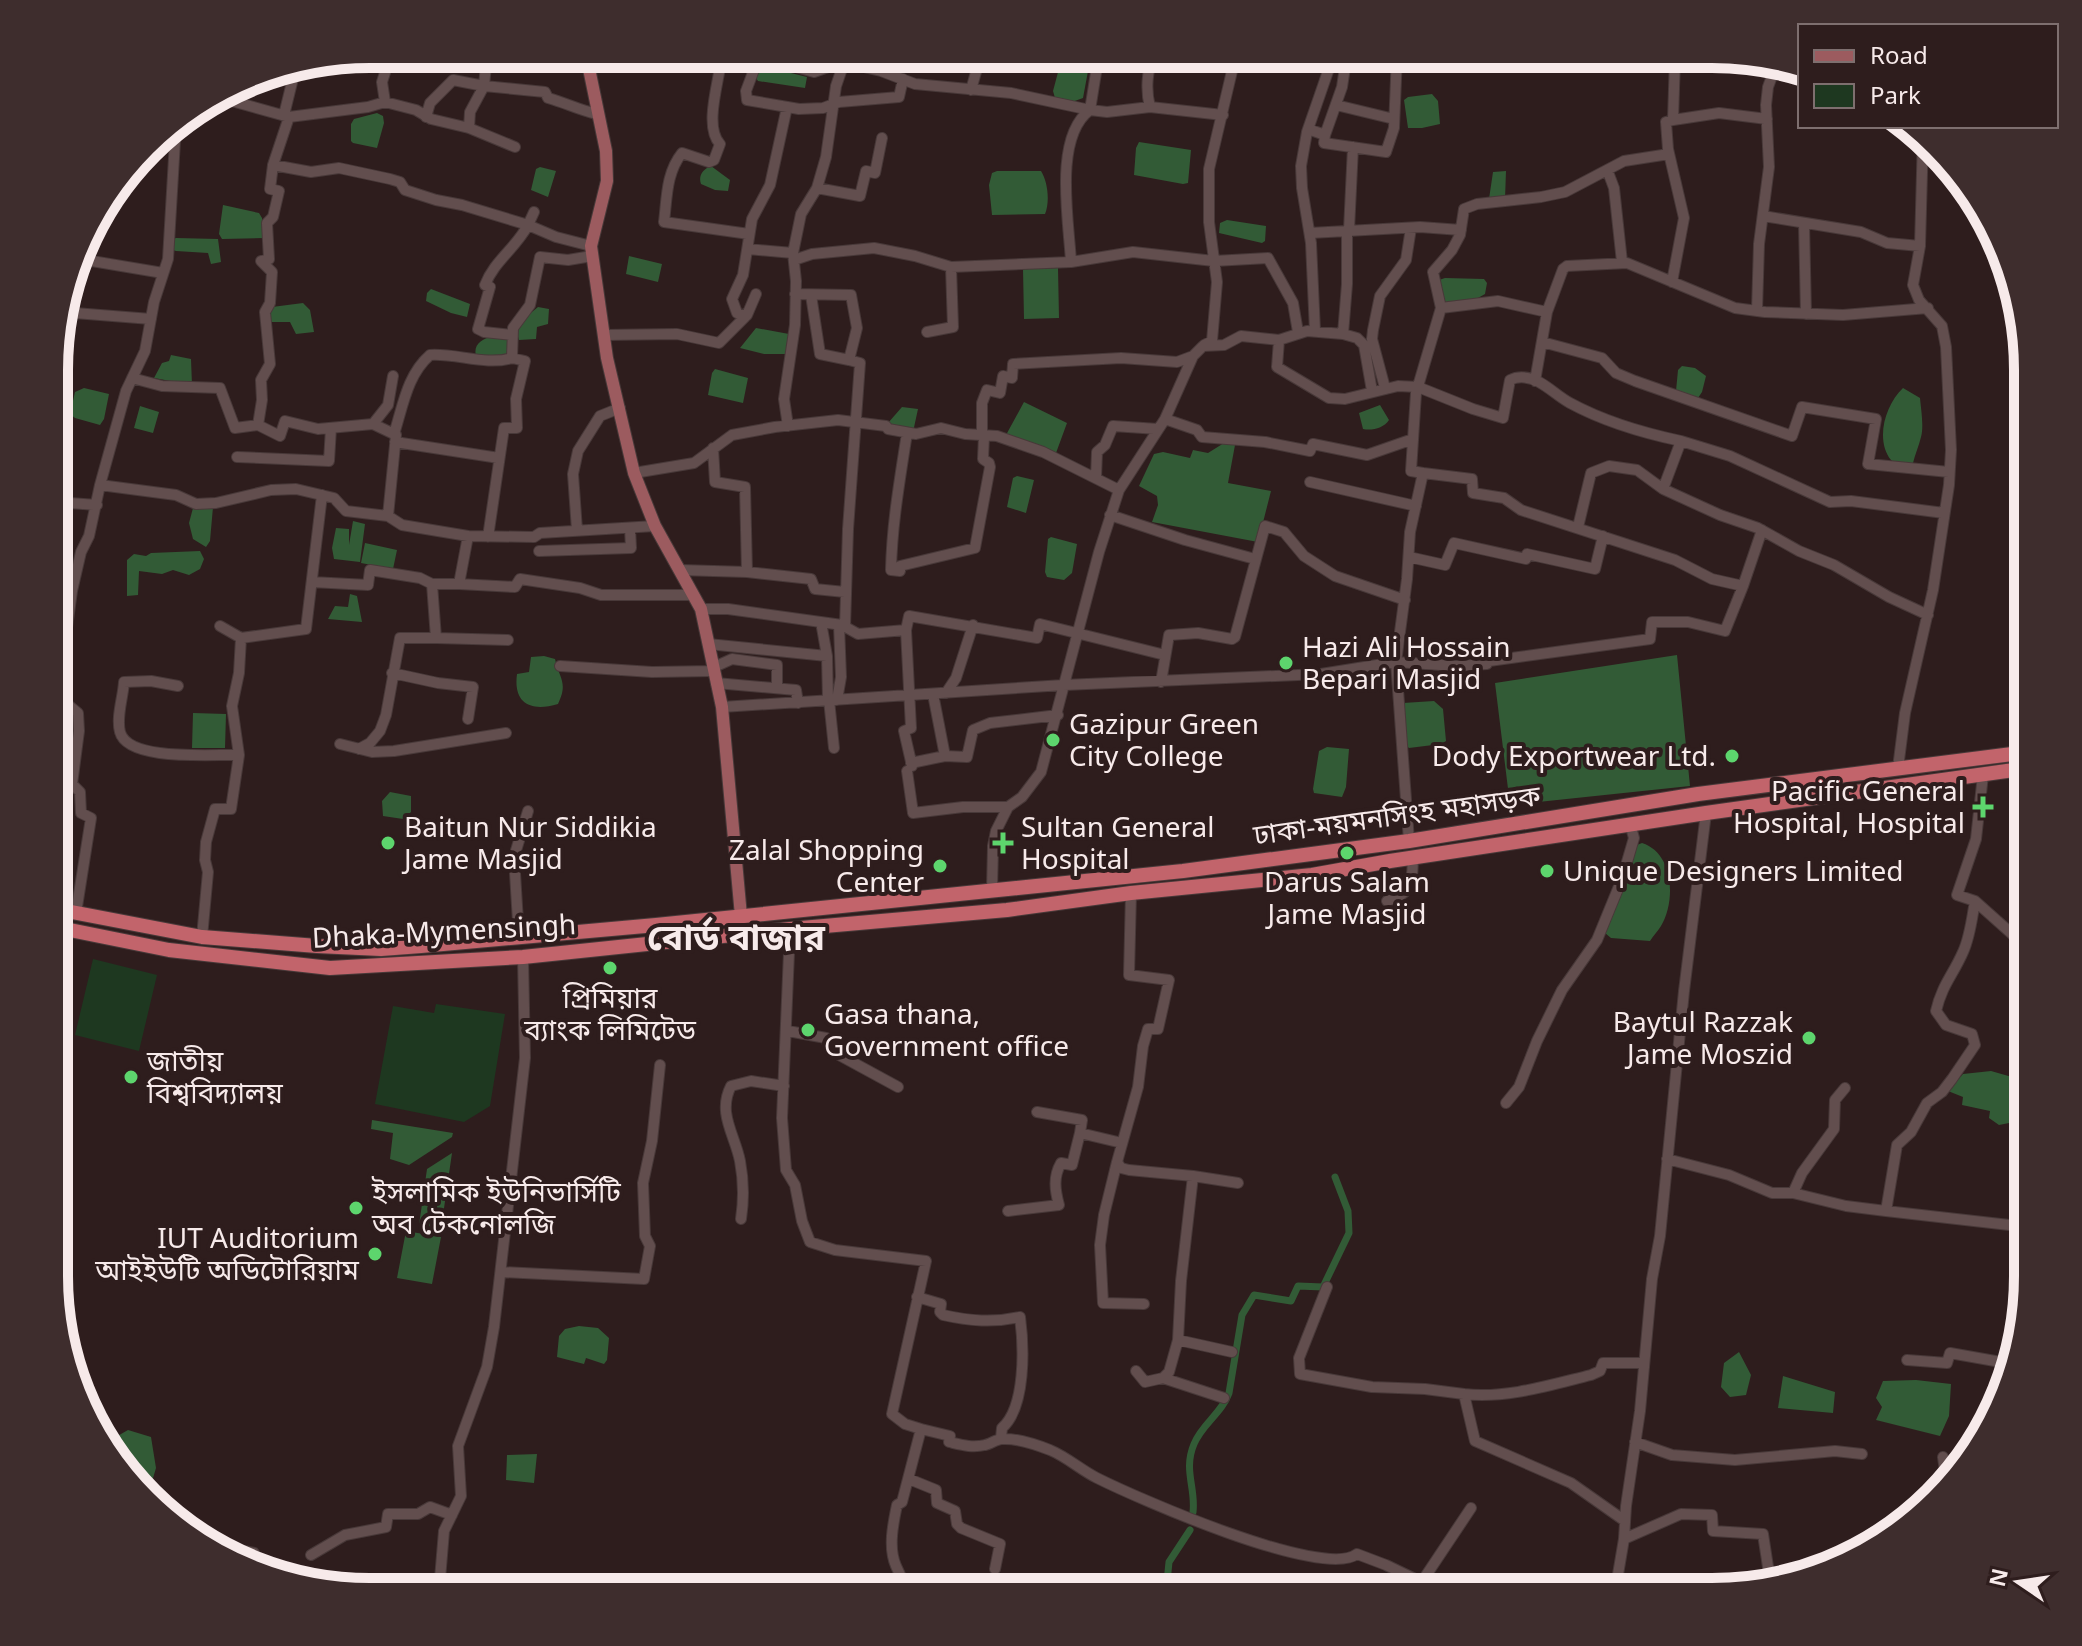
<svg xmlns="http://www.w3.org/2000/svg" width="2082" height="1646" font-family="'Noto Sans','Noto Sans Bengali',sans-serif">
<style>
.green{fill:#1e3820}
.water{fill:#325b36}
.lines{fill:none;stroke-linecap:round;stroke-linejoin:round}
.canal{stroke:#325b36;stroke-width:7}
.minor-casing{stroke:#483939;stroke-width:12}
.major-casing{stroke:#483939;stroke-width:14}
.highway-casing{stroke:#483939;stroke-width:16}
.minor{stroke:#624e4e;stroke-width:10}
.major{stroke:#9c5b5f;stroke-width:12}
.highway{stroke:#c2646b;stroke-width:14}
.poi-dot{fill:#5dd56d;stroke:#2e1d1d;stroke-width:3}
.labels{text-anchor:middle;stroke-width:8;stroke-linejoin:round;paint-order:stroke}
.poi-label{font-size:28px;fill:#f7eaea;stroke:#2e1d1d;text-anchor:start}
.street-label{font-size:28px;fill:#f7eaea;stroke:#2e1d1d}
.district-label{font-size:36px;font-weight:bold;fill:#f7eaea;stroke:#2e1d1d}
.rim{fill:none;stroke:#f7eaea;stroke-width:10}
</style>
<rect width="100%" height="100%" fill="#2e1d1d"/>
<!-- green -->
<path class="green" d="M93,959L157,975L139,1051L75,1035Z
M436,1004L505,1014L490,1106L464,1122L375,1104L393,1006L434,1013Z"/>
<!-- water -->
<path class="water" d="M1061,61L1083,65L1088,71L1083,98L1072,102L1055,98L1053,91Z
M767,67L807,77L805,88L758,81L756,78L759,68Z
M1432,94L1438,101L1440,124L1422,128H1408L1404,100L1408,97Z
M377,113L383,116L384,123L377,148L353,143L351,141V124L354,119Z
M1139,142L1191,150L1188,183L1183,184L1134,175L1136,148Z
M711,166L730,180L728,191L715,190L701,184C698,176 703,169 711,166Z
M540,167L556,171L548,197L531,190L536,169Z
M997,171H1041C1048,182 1050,202 1045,214L992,215L989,185L992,173Z
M1506,171L1505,199H1489L1493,172Z
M223,205L259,213L262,218L264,238L222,239L219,234Z
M1227,220L1266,226L1265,241L1262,243L1219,233L1220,223Z
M176,238L218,239L221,262L211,264L208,253L176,251L173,250V239Z
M629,256L662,264L658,282L626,274Z
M1058,268L1059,318L1024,319L1023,269Z
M1445,278L1484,279L1487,283L1485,294L1478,298L1445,305L1439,280Z
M431,289L470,304L467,317L451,313L426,301L427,293Z
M303,303L310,310L314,332L296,334L290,322H271L268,312L272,307Z
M538,307L549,309L548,324L537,327L536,339L519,340L515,326Z
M756,328L789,334L787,354H764L740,348Z
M493,336L508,338L510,356H476C473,344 482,339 493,336Z
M171,355L191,359L192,385L154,378L162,363L169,361Z
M1682,366L1695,368L1706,376L1702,392L1698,398L1676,391L1678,370Z
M715,369L748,378L743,403L708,395L712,373Z
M84,388L109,394L104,419L100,425L75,418L70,414L75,392Z
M1903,388L1920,398C1921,409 1924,427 1921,437C1919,446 1915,454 1913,463H1895L1891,460C1875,440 1885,405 1903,388Z
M1024,402L1067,423L1056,453L1006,435Z
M1380,405L1389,420C1384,428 1372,431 1363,429L1359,413Z
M140,406L159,412L153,433L134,428Z
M902,407L918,409L913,432L899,430L888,423Z
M1224,443L1235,445L1228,483L1271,491L1258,542L1152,522L1158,505L1157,496L1139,486L1154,454L1163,452L1190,458L1193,450L1208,453Z
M1017,476L1034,480L1026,513L1007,507L1013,478Z
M213,507L210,541L206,547L193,539L189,523L193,508Z
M353,521L365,524L360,562L334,559L332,548L336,528L349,529V545Z
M1051,537L1077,544L1072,573L1064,580L1047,577L1045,572L1048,539Z
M365,543L397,550L393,569L361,563Z
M200,551L204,559L200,569L189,575L173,570L162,574L139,571L138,595L127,596V560L134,554L146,556L151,553Z
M350,594L357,596L362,622L328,619L335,606L348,607Z
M1677,655L1690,786L1510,805L1495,683Z
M544,656L555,659C560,680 568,683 558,704C531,712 513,704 517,674L529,672L531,657Z
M1434,701L1443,709L1446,741L1441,744L1409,748L1406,745L1403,703Z
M193,713L226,714L225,748H192Z
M1327,747L1349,749L1346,787L1342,797L1314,793L1313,789L1319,751Z
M390,792L411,796V812L403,819L383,816L382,801Z
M1642,843C1674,853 1676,901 1661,926C1658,931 1653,936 1650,941L1611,938L1605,933L1637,845Z
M1991,1071L2019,1079L2014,1122L1999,1125L1989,1118L1990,1111L1962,1105L1963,1097L1948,1091L1963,1074Z
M372,1120L453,1133L452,1137L409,1165L390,1159L393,1133L371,1129Z
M452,1153L441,1229L419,1225L427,1169Z
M406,1231L441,1237L432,1284L397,1278Z
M579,1326L598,1328L609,1338L607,1360L604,1364L586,1358L584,1364L557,1357L559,1336L565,1329Z
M1739,1352L1751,1375L1746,1395L1730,1397L1721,1387L1724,1363Z
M1783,1376L1835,1392L1833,1413L1778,1408Z
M1916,1380L1951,1384L1949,1416L1940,1436L1876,1420L1882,1407L1876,1398L1883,1381Z
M128,1430L151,1437L156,1468L148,1495L113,1450L114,1438Z
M537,1454L534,1483L506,1480L507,1455Z"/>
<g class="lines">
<!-- canal -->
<path class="canal" d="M1193,1512C1196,1488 1183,1470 1194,1444C1202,1424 1222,1413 1229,1393L1242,1315L1254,1295L1291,1301L1298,1286L1323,1287L1349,1233L1348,1211L1335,1177
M1166,1592L1169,1562L1190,1530"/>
<!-- minor casing -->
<g class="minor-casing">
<path id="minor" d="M722,54C720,79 703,126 720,144L714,160L709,162L682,153C666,173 667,198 664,222L749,234
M750,54L814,72L842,62L881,71L915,84L1011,93L1090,110L1107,112L1150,107L1223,115
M1606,55L1640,60L1696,57L1751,60L1769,67L1796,69
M553,58L573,64H588
M758,59L746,91L747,100L799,109L823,108L839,102L899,97L903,79
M971,90L981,54
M221,98L289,117L368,107L385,102L416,110L431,119L469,128L515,147
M234,101L245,84
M385,102L382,82L391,54
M1336,105L1394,119
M1150,107C1145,88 1148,73 1152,54
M284,115L296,66
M426,117L430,103L453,80L484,86L487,54
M1673,120L1719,113L1767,119
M469,128L470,112L484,86L545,92L548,98C566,103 579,110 597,114
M1308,129L1325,135L1324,143L1386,152L1394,128L1397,54
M1325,135L1342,87L1347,54
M273,165L311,172L339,168L390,179L400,182L405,190L436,200L462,205L528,225C516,248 494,261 485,285L490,287L478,329L484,332L512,335
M1608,172L1614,188L1622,262
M817,188L860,196L866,171L875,173L882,138
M534,212L528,225L556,237L591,246
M1763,216L1861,232L1887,243L1920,246
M1804,223L1806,314
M1986,228H1994
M1349,230L1353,147
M1310,233L1420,227L1461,230
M748,249L793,253
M80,259L163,273
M794,260L812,254L874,248L915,256L951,267L1071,262L1133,252L1214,261L1268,258L1293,303L1298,332
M1071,262C1069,222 1053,137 1090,110L1099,54
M1672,282L1684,218L1668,149L1666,122L1673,120L1675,58
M795,294L851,295L857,328L849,360L860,363L848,529L845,627
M811,295L820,354L849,360
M1441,308L1433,272L1452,250L1460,235L1464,209L1477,204L1541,197L1565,192L1624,161L1669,154
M1757,311L1759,244L1769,167L1766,105L1768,87L1775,68
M62,312L151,319
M746,316L737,313L732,299L743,275L752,219L770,185L787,107
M1315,331L1311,243L1302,188L1301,166L1307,132L1334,54
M927,332L953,327L951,267
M1343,334L1347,284V230
M603,335L677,334L719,343L747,315L756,294
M1279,340L1277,367L1329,398L1345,399L1398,386L1418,387L1473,409L1503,418L1510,380C1520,375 1529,377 1539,382C1550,388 1559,397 1570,403C1605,422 1643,433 1681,441L1663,489
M1542,342L1602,358L1616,373L1635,381L1792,436L1802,407L1876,419L1868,464L1949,472
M1204,345L1212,341L1217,282L1209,222V169L1236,54
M132,378L162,386L220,388L235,428L258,425L280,436L285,421L318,429L373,424L396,435L388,516
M1535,381L1547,312
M1385,388L1372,339L1373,330L1380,296L1406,260L1411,228
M1165,419L1197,430L1202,437L1265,442L1310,451L1313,444L1367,455L1413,439
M373,424L388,405L393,376
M258,425L262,400L261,380L270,364L265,312L270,303L272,272L261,261L269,259L267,223L273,217L279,191L270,189L273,165L289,117
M788,426L784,399L795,325L796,281L793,253L801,214L817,188L826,157L836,86L847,54
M907,433C900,479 892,523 891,570L900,571V566L975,548L990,467L989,463L983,459L984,436
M394,434C403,406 407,375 430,355C456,353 486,366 512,358
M982,436V403L987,390L1000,393L1003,376L1012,378L1013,364L1121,358L1177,362L1193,356
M1681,441L1730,456L1830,502L1851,501L1944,513
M395,442L499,458
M713,448L715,482L745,487L747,572
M237,457L329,461L331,428
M634,473L694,463L732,435L775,427L838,420L886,426L888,429L916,434L941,428L965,434L997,436L1043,452L1119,490
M1423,473L1472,479L1473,493L1504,498L1521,510L1675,560L1712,579L1743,586L1762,530
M1096,478L1097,452L1105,445L1113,426L1158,429
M1310,482L1416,506
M100,485L176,495L196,504L216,503L271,490L296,489L334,498L346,511L388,516L402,525L468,536L534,537L540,533L655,526
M56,502L97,505
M1110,515L1185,540L1255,559
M1578,527L1591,473L1609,466L1637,470L1663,489L1720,515L1758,528L1799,551L1834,565L1889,597L1928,615
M577,530L573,474L578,451L600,416L620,408
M468,536L459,584H432L436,638L508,640
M488,537L504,428H517L516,399L525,361L512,358L513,328L530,305L540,257L568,260L592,256
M539,551L631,548L630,528
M1409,557L1445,565L1454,543L1526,559L1527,554L1595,569L1603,536
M680,570L747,572L811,579L815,589L845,592
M312,582L368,585L370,570L420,578L432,584
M459,584L515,587L520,579L580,588L601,595H691
M56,587L72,591
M701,609H728L842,625L858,634L906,630L909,616L1037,638L1040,624L1165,655
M821,622L827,656L828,700
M906,630L911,728L904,731L912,766
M241,638L306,629L322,495
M708,644L827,656
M560,666L652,672L713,671
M712,668L732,659L777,665V688
M392,673L438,683L473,687L468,719
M1161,682L1169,635L1198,633L1232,639L1235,637L1265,526L1284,532L1304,556L1335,576L1405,600
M716,683L796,690L798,703
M178,686L151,681L124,682C123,698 116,717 120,732C128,762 214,754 239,755
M946,693L956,678L973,625
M933,694L945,756
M829,700L834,748
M837,700L841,677L839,625
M722,707L1064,685L1321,674L1396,662L1456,666L1487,664L1489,661L1650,639L1652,622H1688L1725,631L1743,586
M340,744L372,752L394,751L506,733
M359,749L370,743L380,731L386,715L400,638H436
M911,763L945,756L967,757L973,730L990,723L1058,715
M1898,768L1905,713L1933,590L1949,485L1951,450L1946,347L1942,326L1919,300L1913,285L1920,246L1923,136
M907,771L913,813L963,807H1008
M1983,775L1976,839L1957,895L1975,901L2021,942H2028
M1409,841L1396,662L1407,579L1410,532L1423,473L1411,471L1416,393L1441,308L1498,301L1547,312L1563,269L1567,266L1627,263L1735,308L1765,312L1843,315L1928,308
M992,890L993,846L996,831L1008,807L1022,797L1041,772L1099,552L1119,490L1165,419L1193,356L1203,346L1224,345L1241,336L1279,340L1307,331L1343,334L1357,338L1364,345L1372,391
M1131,893L1129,975L1169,980L1158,1029H1148L1143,1046L1138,1087L1117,1162L1121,1168L1129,1170L1193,1176L1181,1281L1178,1340L1169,1372L1163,1378L1145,1382L1136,1371
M1387,901C1413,893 1412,883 1413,858
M76,913L91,818L81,813L80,792L72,784L79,731L78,713L60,698L58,693L72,591L81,552L89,536L100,485L126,391L145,351L154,302L168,259L176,124
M790,929L782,1118L786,1170L795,1185L802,1221L810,1242L835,1250L926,1261L892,1414L905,1424L921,1429L902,1502L897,1505C893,1524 888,1548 896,1566C901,1577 903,1579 903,1592
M202,937L208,872L205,860L206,842L215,809H231L239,755L232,706L239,673L241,638L220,626
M519,938L514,857L528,811
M2019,994L2028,999
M788,1031L826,1038L830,1050L898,1087
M1845,1088L1835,1100L1834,1129L1802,1173L1793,1193L1846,1206L1886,1211L1897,1145L1911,1132L1927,1103L1942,1092L1952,1079L1975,1045L1972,1034L1946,1025L1936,1011C1942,985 1953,975 1963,952C1970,937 1972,918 1975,901
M1506,1103L1519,1087L1537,1041L1562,990L1597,940L1622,879L1634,838L1630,824
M1037,1112L1082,1120L1080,1133
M2016,1123L2027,1124
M1667,1159L1729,1175L1772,1193H1793
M1117,1162L1104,1215L1100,1245L1103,1303L1144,1304
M1193,1176L1238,1183
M1008,1211L1059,1205C1055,1190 1053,1177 1061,1163L1072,1165L1080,1133L1122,1143
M1886,1211L2027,1227
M741,1219C744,1199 744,1182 740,1161C735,1135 717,1113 731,1086L751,1081L784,1086
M501,1272L644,1279L650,1246L645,1236L643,1183L652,1141L660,1065
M1327,1287L1299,1358L1300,1374L1372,1387L1425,1389L1464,1394L1475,1441L1571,1483L1625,1521
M917,1297L941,1304L940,1312L943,1315C970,1321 993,1323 1020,1317C1024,1347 1026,1407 1002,1428L1001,1438
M1178,1340L1232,1352
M1907,1360L1947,1363L1950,1353L2012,1364
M1163,1378L1224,1398
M1464,1394C1506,1399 1550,1385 1591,1375L1600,1371L1603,1363H1644
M921,1429L950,1436L949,1442C962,1445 972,1448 985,1445C990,1444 997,1439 1002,1439C1016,1438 1037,1445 1050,1450C1067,1457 1081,1470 1097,1478C1137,1498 1323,1580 1357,1554L1386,1565L1442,1592
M1635,1442L1672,1455L1735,1460L1835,1451L1862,1454
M1943,1457L1947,1486
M909,1479L936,1490L937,1503L955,1511L957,1524L961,1528L1000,1544L995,1569
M1624,1539L1681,1514L1712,1515L1713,1531L1763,1534L1770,1580
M213,1545L254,1553
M311,1555L345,1535L386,1527L388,1514H418L430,1507L452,1515
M1421,1583L1471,1508
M439,1591L444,1531L461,1496L458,1446L487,1367L494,1327L525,1058L523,957
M1615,1592L1624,1539L1626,1506L1640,1411L1652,1279L1660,1236L1684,991L1706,813"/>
</g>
<!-- major casing -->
<g class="major-casing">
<path id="major" d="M586,54L606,151L607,181L591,246L607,358L634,473L655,526L701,609L722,707L741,916"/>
</g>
<!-- highway casing -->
<g class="highway-casing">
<path id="highway" d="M56,909L202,937L317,946L381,949L421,946L656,925L1183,871L1409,841L1698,794L2028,752
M55,927L169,950L330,968L523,957L790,929L1007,910L1131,893L1312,875L1390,861L1706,813L2028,768"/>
</g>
<!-- minor -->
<use href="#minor" class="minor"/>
<!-- major -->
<use href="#major" class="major"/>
<!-- highway -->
<use href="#highway" class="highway"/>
</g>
<!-- markers -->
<g class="poi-dot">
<circle cx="1286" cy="663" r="8"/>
<circle cx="1053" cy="740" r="8"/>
<circle cx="1732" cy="756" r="8"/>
<path d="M1979 795h8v8h8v8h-8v8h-8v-8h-8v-8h8z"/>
<circle cx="388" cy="843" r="8"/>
<path d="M999 831h8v8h8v8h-8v8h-8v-8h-8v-8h8z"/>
<circle cx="1347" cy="853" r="8"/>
<circle cx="940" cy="866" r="8"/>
<circle cx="1547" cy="871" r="8"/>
<circle cx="610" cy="968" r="8"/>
<circle cx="808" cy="1030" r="8"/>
<circle cx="1809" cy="1038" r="8"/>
<circle cx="131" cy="1077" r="8"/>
<circle cx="356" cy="1208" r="8"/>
<circle cx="375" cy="1254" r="8"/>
</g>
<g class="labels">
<!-- poi labels -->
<g class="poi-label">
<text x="1302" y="657">Hazi Ali Hossain<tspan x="1302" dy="32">Bepari Masjid</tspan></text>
<text x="1069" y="734">Gazipur Green<tspan x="1069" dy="32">City College</tspan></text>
<text x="1716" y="766" text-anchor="end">Dody Exportwear Ltd.</text>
<text x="1965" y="801" text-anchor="end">Pacific General<tspan x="1965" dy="32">Hospital, Hospital</tspan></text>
<text x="404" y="837">Baitun Nur Siddikia<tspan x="404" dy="32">Jame Masjid</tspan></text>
<text x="1021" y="837">Sultan General<tspan x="1021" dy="32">Hospital</tspan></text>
<text x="924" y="860" text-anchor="end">Zalal Shopping<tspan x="924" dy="32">Center</tspan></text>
<text x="1563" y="881">Unique Designers Limited</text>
<text x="1347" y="892" text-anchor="middle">Darus Salam<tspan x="1347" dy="32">Jame Masjid</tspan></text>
<text x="610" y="1008" text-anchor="middle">প্রিমিয়ার<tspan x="610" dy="32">ব্যাংক লিমিটেড</tspan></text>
<text x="824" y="1024">Gasa thana,<tspan x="824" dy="32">Government office</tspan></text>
<text x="1793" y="1032" text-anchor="end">Baytul Razzak<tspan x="1793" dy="32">Jame Moszid</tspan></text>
<text x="147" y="1071">জাতীয়<tspan x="147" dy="32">বিশ্ববিদ্যালয়</tspan></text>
<text x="372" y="1202">ইসলামিক ইউনিভার্সিটি<tspan x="372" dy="32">অব টেকনোলজি</tspan></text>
<text x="359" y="1248" text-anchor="end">IUT Auditorium<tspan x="359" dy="32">আইইউটি অডিটোরিয়াম</tspan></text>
</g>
<!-- street labels -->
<g class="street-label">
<text transform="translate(1397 815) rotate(-8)" y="10">ঢাকা-ময়মনসিংহ মহাসড়ক</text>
<text transform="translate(444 931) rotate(-3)" y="10">Dhaka-Mymensingh</text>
</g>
<!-- district labels -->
<g class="district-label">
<text x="736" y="950">বোর্ড বাজার</text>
</g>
</g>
<!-- crop -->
<path d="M0 0H2082V1646H0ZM370 68H1712A302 302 0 0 1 2014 370V1276A302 302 0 0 1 1712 1578H370A302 302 0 0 1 68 1276V370A302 302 0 0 1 370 68Z" fill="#3e2d2d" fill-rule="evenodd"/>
<path class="rim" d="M370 68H1712A302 302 0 0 1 2014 370V1276A302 302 0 0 1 1712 1578H370A302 302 0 0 1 68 1276V370A302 302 0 0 1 370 68Z"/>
<!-- legend -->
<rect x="1798" y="24" width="260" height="104" fill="#2e1d1d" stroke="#7e6f6f" stroke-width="2"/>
<rect x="1814" y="50" width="40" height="12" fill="#9c5b5f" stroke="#7e6f6f" stroke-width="2"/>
<text x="1870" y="64" font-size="24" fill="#f7eaea">Road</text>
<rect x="1814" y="84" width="40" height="24" fill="#1e3820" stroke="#7e6f6f" stroke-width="2"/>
<text x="1870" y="104" font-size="24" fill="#f7eaea">Park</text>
<!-- north arrow -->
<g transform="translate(2018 1582) rotate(283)" stroke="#2e1d1d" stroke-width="6" paint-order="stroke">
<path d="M0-6L14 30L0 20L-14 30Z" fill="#f7eaea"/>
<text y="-12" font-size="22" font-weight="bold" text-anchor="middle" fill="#f7eaea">N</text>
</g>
</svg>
